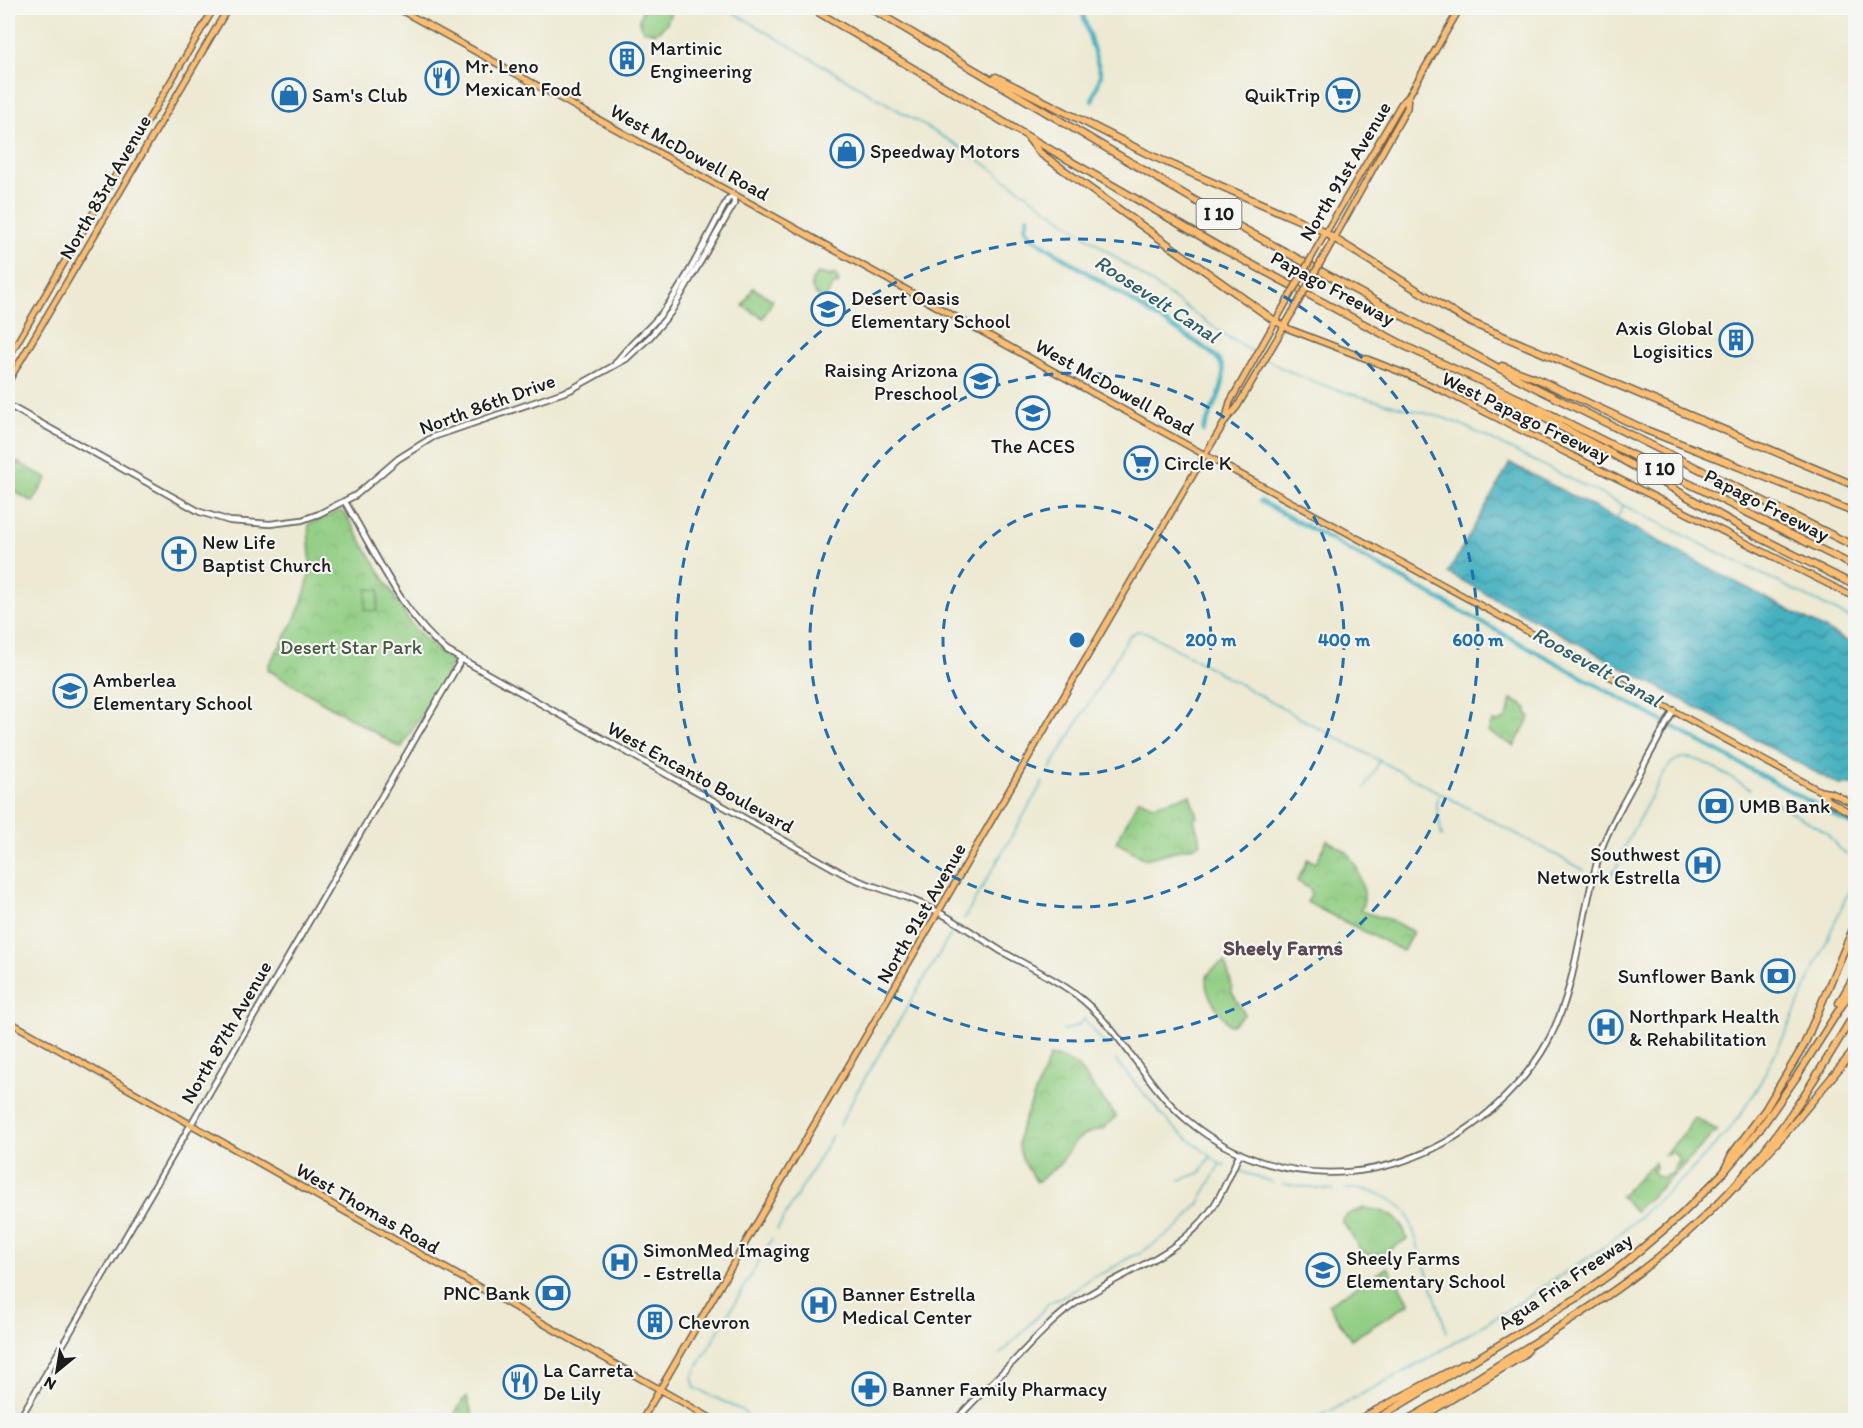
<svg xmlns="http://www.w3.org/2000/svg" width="1863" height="1428" font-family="Itim,sans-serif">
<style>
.grass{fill:url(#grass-tufts);stroke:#577550;stroke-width:1.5}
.park{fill:url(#park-crowns);stroke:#577550;stroke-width:1.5}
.pitch{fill:#92ce83;stroke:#577550;stroke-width:1.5}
.water{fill:url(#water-waves);stroke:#30666e;stroke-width:1.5}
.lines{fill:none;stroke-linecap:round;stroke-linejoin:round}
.stream{stroke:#44b1c0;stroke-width:1.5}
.canal{stroke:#44b1c0;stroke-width:4.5}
.minor-casing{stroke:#65645c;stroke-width:8}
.major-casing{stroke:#65645c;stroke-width:8}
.highway-casing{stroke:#65645c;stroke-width:9}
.minor{stroke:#fff;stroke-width:4.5}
.major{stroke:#fcbd6f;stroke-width:5}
.highway{stroke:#fcbd6f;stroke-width:6}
.major-bridge-casing{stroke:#65645c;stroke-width:8;stroke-linecap:butt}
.major-bridge{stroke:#fcbd6f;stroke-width:5}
.ring{fill:none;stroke:#1f6fb2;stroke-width:3;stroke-dasharray:10 8}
.labels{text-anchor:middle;stroke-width:4.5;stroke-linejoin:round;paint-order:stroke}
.shield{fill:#f6f6f2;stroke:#5d5d5c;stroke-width:1.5}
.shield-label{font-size:18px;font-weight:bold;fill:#1c1c1c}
.poi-label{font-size:20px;fill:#1c1c1c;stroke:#f6f6f2;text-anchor:start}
.street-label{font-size:20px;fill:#1c1c1c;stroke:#f6f6f2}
.park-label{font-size:20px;fill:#455a40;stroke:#f6f6f2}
.water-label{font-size:21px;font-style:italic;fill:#2e5f66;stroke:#f6f6f2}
.neighbourhood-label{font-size:21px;font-weight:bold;fill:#5b4852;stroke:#f6f6f2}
.centre{fill:#1f6fb2;stroke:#f6f6f2;stroke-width:3}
.ring-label{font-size:18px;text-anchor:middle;font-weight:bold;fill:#1f6fb2;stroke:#f6f6f2;stroke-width:4.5;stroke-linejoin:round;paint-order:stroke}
</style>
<defs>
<pattern id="grass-tufts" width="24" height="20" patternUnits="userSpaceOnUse" patternTransform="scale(1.5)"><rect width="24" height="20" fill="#92ce83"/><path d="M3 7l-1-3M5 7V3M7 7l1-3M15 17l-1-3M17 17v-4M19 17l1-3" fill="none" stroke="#7db071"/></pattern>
<pattern id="park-crowns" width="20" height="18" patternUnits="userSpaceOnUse" patternTransform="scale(1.5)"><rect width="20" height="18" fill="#92ce83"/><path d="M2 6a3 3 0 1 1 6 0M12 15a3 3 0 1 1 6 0" fill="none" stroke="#7db071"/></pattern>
<pattern id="water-waves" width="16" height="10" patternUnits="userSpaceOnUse" patternTransform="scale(1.5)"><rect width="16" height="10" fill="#44b1c0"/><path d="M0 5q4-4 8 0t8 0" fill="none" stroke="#388f9b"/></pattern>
</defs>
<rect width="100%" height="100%" fill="#f6f6f2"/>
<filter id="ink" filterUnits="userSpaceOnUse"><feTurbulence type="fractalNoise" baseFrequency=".0167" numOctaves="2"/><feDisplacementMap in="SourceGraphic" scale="12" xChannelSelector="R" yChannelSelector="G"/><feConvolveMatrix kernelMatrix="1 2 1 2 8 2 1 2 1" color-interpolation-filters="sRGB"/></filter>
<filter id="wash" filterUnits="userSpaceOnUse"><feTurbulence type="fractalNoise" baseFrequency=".008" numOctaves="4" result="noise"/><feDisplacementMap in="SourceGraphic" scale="24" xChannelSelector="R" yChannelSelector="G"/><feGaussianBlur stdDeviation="1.35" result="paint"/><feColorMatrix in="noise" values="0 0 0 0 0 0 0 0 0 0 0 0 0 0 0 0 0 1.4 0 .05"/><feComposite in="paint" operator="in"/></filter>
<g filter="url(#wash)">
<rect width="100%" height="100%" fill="#ede9d2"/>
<!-- grass -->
<path class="grass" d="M643,8H670C672,18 665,28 655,33L643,30L639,20Z
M15,461L47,478L33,502L8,488V474Z"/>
<!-- park -->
<path class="park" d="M340,511L346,515L411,624L425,639L451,662L450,668L401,748L268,670V666C287,634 307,604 310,566C311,552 307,537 309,524Z
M1511,699L1527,708V714L1530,717L1514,746L1488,732L1492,722C1512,723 1507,711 1511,699Z
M1190,795L1197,817L1194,819L1201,843L1198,845L1145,859L1116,842L1139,799L1154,805Z
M1327,840L1347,852L1357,868L1364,892V901L1360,911L1391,920L1413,932L1403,951C1371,934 1339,920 1307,902L1311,895L1310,889L1297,881L1308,859L1316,863Z
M1225,962L1232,986L1231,991L1245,1014L1232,1025H1229C1214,1004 1188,977 1225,962Z
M1050,1056L1065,1059L1077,1066L1116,1116L1104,1128L1084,1135L1075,1142L1059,1165L1037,1182C1025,1166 1015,1152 1020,1131Z
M1694,1117L1717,1130L1671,1178L1635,1211L1620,1196L1655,1162V1168L1652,1169L1655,1175L1664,1179L1665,1176L1672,1174L1676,1164L1680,1163L1677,1156L1670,1151L1668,1155H1664L1686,1131Z
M467,1397L474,1420H451L463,1400Z"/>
<!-- pitch -->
<path class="pitch" d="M818,273L831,276L833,274L836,276L839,282L837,285L834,284L826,297C815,298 810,290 812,280Z
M753,288L773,300L763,318L743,306Z
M367,589L379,590L377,611L365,610Z
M1364,1208C1385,1210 1402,1216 1407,1239C1396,1246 1379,1258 1366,1254L1364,1251L1362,1252L1342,1221C1346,1213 1356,1211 1364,1208Z
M1388,1267L1410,1303L1351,1340L1328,1304Z"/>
<!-- water -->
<path class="water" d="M1510,463L1855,645V785H1839L1448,573Z"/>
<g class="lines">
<!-- stream -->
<path class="stream" d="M726,8L962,148L1225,335L1255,353
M1267,360C1321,391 1384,402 1444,418L1462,425L1856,621
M1616,520L1623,506
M1050,769L1129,636L1137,631L1146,632L1300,718L1584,870
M1365,788L1380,760
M1439,795L1436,802L1442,837
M1769,799L1826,832L1839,849L1846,854
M1606,874H1611L1616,869L1627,841L1662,776C1667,768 1672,760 1682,758C1698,754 1735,781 1750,789
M964,919L1043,782
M1063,1031L1079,1025L1084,1019L1107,1047
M1116,1061L1171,1125L1220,1164L1225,1165
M840,1125L855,1095L951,934
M1240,1171L1272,1182
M1180,1180L1200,1173L1211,1156
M1283,1184L1334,1190
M1346,1189C1370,1187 1389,1196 1407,1212L1447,1332
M777,1230L832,1136
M1000,1354L1020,1335L1049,1303L1066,1295L1096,1275L1106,1272L1132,1256L1139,1254L1180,1226L1199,1203L1220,1164
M753,1420L743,1411L695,1388L692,1378L698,1366L772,1239
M1313,1420L1426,1360L1522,1301L1604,1247L1686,1176L1729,1130L1741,1114L1760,1083L1786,1032L1856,875"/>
<!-- canal -->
<path class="canal" d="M1081,8L1101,75L1092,101
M1028,217L1025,228L1033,238L1199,344C1205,349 1213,353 1218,359C1234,378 1210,411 1203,431
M1260,501L1856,827"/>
</g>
</g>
<g filter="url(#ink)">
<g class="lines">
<!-- minor casing -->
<g class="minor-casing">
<path id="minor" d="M615,364C629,343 651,329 665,309C690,275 708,235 728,199L734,195
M8,405L200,512L230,521L270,524L302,520L319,514L356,495L398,459L433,437L570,390L626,359L650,337L671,312L734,204V195
M345,502C375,551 402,615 447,651L844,874C867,886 893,891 917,902C947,914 974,934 1001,951C1026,965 1052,977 1075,994C1121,1028 1144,1084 1187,1120C1285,1202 1420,1184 1506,1096C1522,1080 1536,1063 1547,1043C1578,987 1580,917 1599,856C1605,835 1617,815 1627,796C1643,767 1658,739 1674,710
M19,1420L461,660
M956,1420C974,1400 994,1381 1013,1362C1032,1342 1051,1321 1073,1305C1119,1272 1177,1258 1211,1210C1223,1193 1231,1172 1240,1153"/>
</g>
<!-- major casing -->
<g class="major-casing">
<path id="major" d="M397,8L1205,455L1820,791L1832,793L1856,805
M1318,246L1401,104L1408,97L1460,8
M1327,251L1407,108L1408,97
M1275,321L1289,329L1406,374L1443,391L1856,598
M8,358L214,8
M8,382L228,8
M1226,418L1230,402L1283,308
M1820,791L1828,800L1856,816
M8,1021L714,1420
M642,1420L1200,463L1226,420L1237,407L1292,313"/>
</g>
<!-- highway casing -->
<g class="highway-casing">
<path id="highway" d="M811,8L1027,136L1221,248L1409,348L1524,401L1856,567
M870,8L1238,226L1421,326L1532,386L1856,547
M996,77L1150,155L1319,229L1449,310L1472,323L1856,486
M1029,139L1040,153L1275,321
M1502,366L1535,378L1646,430L1856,513
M1497,393L1605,450L1757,536L1856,586
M1839,1003L1856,973
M1726,1167L1732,1154L1765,1110L1804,1045L1856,922
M1737,1186L1789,1129L1856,1048
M1358,1420L1465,1363
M1375,1420L1577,1298L1620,1267L1681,1215L1723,1173L1760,1129L1795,1079L1856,983
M1407,1420C1441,1401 1475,1380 1508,1359C1588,1311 1664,1261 1728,1193C1779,1139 1818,1075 1856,1011
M1417,1420L1521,1357L1528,1350"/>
</g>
<!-- minor -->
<use href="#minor" class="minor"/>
<!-- major -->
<use href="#major" class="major"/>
<!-- highway -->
<use href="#highway" class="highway"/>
<!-- major-bridge casing -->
<g class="major-bridge-casing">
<path id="major-bridge" d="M1283,308L1318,246
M1292,313L1327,251"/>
</g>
<!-- major-bridge -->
<use href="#major-bridge" class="major-bridge"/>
</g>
</g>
<!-- distance rings -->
<g class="ring">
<circle cx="1077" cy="640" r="134"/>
<circle cx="1077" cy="640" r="267"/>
<circle cx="1077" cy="640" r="401"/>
</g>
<!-- icons -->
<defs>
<g id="building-ring" transform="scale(1.725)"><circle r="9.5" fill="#f6f6f2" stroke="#1f6fb2" stroke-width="1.5"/><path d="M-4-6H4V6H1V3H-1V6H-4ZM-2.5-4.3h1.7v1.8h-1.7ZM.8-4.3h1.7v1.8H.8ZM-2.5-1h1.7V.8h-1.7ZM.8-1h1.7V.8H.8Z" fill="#1f6fb2"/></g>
<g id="restaurant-ring" transform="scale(1.725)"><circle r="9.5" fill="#f6f6f2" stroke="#1f6fb2" stroke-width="1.5"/><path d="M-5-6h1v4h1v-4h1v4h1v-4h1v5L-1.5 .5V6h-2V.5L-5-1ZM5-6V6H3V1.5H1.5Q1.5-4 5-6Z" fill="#1f6fb2"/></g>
<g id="shop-ring" transform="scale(1.725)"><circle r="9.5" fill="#f6f6f2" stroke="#1f6fb2" stroke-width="1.5"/><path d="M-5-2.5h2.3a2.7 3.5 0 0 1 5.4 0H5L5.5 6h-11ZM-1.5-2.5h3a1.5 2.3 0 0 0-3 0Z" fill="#1f6fb2"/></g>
<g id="supermarket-ring" transform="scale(1.725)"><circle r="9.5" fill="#f6f6f2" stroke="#1f6fb2" stroke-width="1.5"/><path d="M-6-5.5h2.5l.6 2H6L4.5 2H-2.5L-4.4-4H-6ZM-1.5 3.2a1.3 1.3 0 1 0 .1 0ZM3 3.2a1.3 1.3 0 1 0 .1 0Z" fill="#1f6fb2"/></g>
<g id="school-ring" transform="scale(1.725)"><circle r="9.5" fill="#f6f6f2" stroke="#1f6fb2" stroke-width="1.5"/><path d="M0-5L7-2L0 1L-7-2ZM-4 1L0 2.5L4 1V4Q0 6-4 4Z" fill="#1f6fb2"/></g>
<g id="church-ring" transform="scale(1.725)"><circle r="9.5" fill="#f6f6f2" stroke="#1f6fb2" stroke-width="1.5"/><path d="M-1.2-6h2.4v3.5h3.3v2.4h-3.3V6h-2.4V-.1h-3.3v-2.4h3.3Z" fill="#1f6fb2"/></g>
<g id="bank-ring" transform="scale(1.725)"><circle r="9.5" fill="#f6f6f2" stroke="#1f6fb2" stroke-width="1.5"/><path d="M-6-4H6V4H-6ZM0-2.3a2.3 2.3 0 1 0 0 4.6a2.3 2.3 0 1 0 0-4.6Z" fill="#1f6fb2"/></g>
<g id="hospital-ring" transform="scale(1.725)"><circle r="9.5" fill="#f6f6f2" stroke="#1f6fb2" stroke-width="1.5"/><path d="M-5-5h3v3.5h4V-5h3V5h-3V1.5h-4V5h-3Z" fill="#1f6fb2"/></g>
<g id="pharmacy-ring" transform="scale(1.725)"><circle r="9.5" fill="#f6f6f2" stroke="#1f6fb2" stroke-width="1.5"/><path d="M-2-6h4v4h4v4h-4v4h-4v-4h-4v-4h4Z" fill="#1f6fb2"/></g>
</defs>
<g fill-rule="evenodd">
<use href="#building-ring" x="627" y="59"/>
<use href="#restaurant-ring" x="442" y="78"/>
<use href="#shop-ring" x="289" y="95"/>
<use href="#supermarket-ring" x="1343" y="95"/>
<use href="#shop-ring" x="847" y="151"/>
<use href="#school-ring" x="828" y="309"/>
<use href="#building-ring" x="1736" y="340"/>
<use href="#school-ring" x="981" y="381"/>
<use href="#school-ring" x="1033" y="413"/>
<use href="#supermarket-ring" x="1141" y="463"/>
<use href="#church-ring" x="179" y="554"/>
<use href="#school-ring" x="70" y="691"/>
<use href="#bank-ring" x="1716" y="806"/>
<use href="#hospital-ring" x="1703" y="865"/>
<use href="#bank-ring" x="1778" y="976"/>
<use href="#hospital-ring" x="1606" y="1027"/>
<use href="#hospital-ring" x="620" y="1262"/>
<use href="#school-ring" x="1323" y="1270"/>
<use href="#bank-ring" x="553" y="1293"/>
<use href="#hospital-ring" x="819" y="1305"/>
<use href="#building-ring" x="655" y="1322"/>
<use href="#restaurant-ring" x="520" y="1382"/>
<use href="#pharmacy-ring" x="869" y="1389"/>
</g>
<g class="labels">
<!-- shield labels -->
<g class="shield">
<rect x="1196.5" y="199" width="45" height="30" rx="4.5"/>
<rect x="1637.5" y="454" width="45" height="30" rx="4.5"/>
</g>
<g class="shield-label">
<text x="1219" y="220">I 10</text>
<text x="1660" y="475">I 10</text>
</g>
<!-- poi labels -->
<g class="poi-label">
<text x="650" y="55">Martinic<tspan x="650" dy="23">Engineering</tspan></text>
<text x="465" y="73">Mr. Leno<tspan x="465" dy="23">Mexican Food</tspan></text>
<text x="312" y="102">Sam's Club</text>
<text x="1320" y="102" text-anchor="end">QuikTrip</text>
<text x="870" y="158">Speedway Motors</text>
<text x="851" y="305">Desert Oasis<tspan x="851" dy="23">Elementary School</tspan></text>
<text x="1713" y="335" text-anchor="end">Axis Global<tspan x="1713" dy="23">Logisitics</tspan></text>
<text x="958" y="377" text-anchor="end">Raising Arizona<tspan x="958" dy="23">Preschool</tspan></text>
<text x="1033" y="453" text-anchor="middle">The ACES</text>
<text x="1164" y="470">Circle K</text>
<text x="202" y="549">New Life<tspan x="202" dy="23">Baptist Church</tspan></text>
<text x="93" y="687">Amberlea<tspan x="93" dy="23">Elementary School</tspan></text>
<text x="1739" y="813">UMB Bank</text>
<text x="1680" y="861" text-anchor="end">Southwest<tspan x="1680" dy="23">Network Estrella</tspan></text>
<text x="1755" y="983" text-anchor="end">Sunflower Bank</text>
<text x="1629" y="1023">Northpark Health<tspan x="1629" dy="23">&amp; Rehabilitation</tspan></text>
<text x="643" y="1257">SimonMed Imaging<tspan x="643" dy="23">- Estrella</tspan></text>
<text x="1346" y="1265">Sheely Farms<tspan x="1346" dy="23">Elementary School</tspan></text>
<text x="530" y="1300" text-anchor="end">PNC Bank</text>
<text x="842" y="1301">Banner Estrella<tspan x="842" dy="23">Medical Center</tspan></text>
<text x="678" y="1329">Chevron</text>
<text x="543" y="1377">La Carreta<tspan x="543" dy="23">De Lily</tspan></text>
<text x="892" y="1396">Banner Family Pharmacy</text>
</g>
<!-- street labels -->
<g class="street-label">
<text transform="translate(690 152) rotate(29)" y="7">West McDowell Road</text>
<text transform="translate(1345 171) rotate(-59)" y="7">North 91st Avenue</text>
<text transform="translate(105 187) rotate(-60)" y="7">North 83rd Avenue</text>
<text transform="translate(1333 288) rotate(28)" y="7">Papago Freeway</text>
<text transform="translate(1115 387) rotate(29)" y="7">West McDowell Road</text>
<text transform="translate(487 404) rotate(-20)" y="7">North 86th Drive</text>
<text transform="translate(1526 417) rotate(26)" y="7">West Papago Freeway</text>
<text transform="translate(1767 505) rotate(27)" y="7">Papago Freeway</text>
<text transform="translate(701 777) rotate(29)" y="7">West Encanto Boulevard</text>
<text transform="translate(921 913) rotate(-60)" y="7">North 91st Avenue</text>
<text transform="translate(226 1032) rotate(-60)" y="7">North 87th Avenue</text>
<text transform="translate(368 1208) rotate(30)" y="7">West Thomas Road</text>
<text transform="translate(1565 1281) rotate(-34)" y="7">Agua Fria Freeway</text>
</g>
<!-- park labels -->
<g class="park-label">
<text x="351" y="654">Desert Star Park</text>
</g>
<!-- water labels -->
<g class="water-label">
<text transform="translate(1157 299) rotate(33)" y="7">Roosevelt Canal</text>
<text transform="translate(1597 667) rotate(29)" y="7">Roosevelt Canal</text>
</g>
<!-- neighbourhood labels -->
<g class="neighbourhood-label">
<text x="1283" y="955">Sheely Farms</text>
</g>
</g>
<circle cx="1077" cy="640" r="9" class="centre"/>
<g class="ring-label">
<text x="1211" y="646">200 m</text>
<text x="1344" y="646">400 m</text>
<text x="1478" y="646">600 m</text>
</g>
<!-- margin -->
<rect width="1863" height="1428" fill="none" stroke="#f6f6f2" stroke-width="30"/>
<!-- north arrow -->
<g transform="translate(57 1371) rotate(210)" stroke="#f6f6f2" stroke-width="4.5" paint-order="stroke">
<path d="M0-4.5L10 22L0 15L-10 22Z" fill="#1c1c1c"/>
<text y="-9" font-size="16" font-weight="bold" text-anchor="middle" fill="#1c1c1c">N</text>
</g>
</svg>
